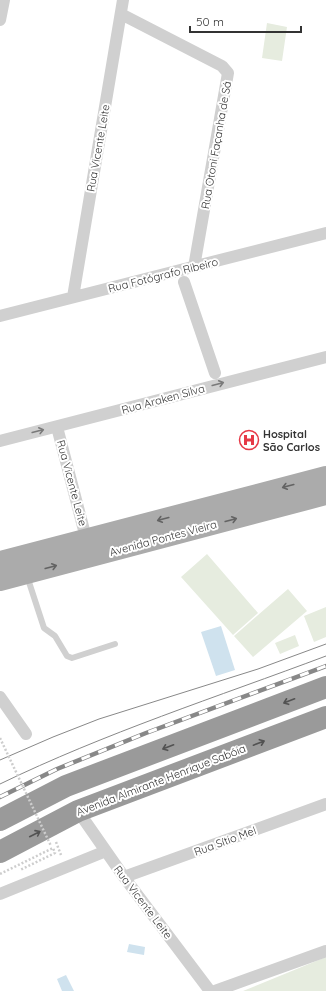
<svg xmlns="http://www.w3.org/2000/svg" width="326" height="991" font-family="Quicksand,sans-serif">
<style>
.green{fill:#e6ecdf}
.water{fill:#cfe2ee}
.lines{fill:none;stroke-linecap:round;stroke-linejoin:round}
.path{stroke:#cdcdcd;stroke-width:2.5;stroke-dasharray:2 2;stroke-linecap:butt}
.lane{stroke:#d0d0d0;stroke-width:6}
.street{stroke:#d0d0d0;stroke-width:12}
.primary{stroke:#ababab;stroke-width:20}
.highway{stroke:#9a9a9a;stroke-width:22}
.tram{stroke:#888;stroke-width:1}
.rail-casing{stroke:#888;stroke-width:4.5}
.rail{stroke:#fff;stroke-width:3;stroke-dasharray:9;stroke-linecap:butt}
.path-bridge{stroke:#cdcdcd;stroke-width:2.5;stroke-dasharray:2 2;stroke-linecap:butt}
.oneway{stroke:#7a7a7a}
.oneway2{stroke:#636363}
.oneway3{stroke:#525252}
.labels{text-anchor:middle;stroke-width:4;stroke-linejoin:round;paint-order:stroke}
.street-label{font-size:11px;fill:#333;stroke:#fff}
.poi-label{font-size:11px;font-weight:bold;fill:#333;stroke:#fff;text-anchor:start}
</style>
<rect width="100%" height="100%" fill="#fff"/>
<!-- green -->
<path class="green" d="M267,23L287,27L282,61L262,58Z
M207,554L258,613L233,635L181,577Z
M288,589L307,611L253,657L234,636Z
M326,607V637L314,642L304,616Z
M295,635L299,646L280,654L275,643Z
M326,957V991H243Z"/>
<!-- water -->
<path class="water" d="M221,626L235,670L216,676L201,632Z
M129,944L145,947L144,955L127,952Z
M66,975L74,991H62L57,979Z"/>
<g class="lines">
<!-- path -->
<path class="path" d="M56,842L61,855
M0,874L53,848L55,853L20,870"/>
<!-- lane -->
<path class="lane" d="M27,576L44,628L55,636L67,656L72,658L115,644"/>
<!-- street -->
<path class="street" d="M121,14L222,66L228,73L194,267
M0,20L4,0
M184,282L215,373
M73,297L123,0
M0,316L326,233
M57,427L86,538
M0,441L326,357
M0,697L26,734
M78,811L124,877L210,991
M124,877L326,804
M0,894L106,851
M215,991L326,951"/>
<!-- primary -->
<path class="primary" d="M0,561L326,476
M0,581L326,495"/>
<!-- highway -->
<path class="highway" d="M0,820L66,786L326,687
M0,852L78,811L326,717"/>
<!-- tram -->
<path class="tram" d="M0,760L53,737L99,719L258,669L326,644
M0,784C105,733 217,697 326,656"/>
<!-- rail casing -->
<g class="rail-casing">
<path id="rail" d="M0,797L57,769L146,733L326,666"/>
</g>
<!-- rail -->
<use href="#rail" class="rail"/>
<!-- path-bridge -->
<path class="path-bridge" d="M0,738L51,846"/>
</g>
<!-- one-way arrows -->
<defs><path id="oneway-shaft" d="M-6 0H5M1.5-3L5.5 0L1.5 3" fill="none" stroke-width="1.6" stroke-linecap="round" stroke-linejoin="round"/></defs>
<g class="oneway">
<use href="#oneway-shaft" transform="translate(218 384) rotate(-15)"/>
<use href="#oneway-shaft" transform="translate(38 431) rotate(-14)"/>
</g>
<g class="oneway2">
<use href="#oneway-shaft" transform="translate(288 486) rotate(165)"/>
<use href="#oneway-shaft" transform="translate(163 519) rotate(165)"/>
<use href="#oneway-shaft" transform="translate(231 520) rotate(-15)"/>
<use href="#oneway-shaft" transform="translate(51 567) rotate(-15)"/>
</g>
<g class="oneway3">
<use href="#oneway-shaft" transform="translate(289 701) rotate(159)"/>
<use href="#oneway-shaft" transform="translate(259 743) rotate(-21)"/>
<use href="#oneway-shaft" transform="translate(168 747) rotate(159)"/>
<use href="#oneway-shaft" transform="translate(35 834) rotate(-27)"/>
</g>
<!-- icons -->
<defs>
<g id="hospital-ring" transform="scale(1)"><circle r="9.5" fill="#fff" stroke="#e63946" stroke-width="1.5"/><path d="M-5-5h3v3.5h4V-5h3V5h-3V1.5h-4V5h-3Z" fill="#e63946"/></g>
</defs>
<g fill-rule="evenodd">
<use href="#hospital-ring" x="249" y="440"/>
</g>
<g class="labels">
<!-- street labels -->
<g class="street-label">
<text transform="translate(216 145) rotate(-80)" y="4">Rua Otoni Façanha de Sá</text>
<text transform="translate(98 148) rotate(-80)" y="4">Rua Vicente Leite</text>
<text transform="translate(163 275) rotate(-14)" y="4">Rua Fotógrafo Ribeiro</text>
<text transform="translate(163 399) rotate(-15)" y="4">Rua Araken Silva</text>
<text transform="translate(72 483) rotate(75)" y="4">Rua Vicente Leite</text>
<text transform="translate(163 538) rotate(-15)" y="4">Avenida Pontes Vieira</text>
<text transform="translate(161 780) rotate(-21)" y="4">Avenida Almirante Henrique Sabóia</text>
<text transform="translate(225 841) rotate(-20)" y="4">Rua Sítio Mel</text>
<text transform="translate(143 902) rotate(53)" y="4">Rua Vicente Leite</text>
</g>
<!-- poi labels -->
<g class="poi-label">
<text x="263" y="438">Hospital<tspan x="263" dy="13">São Carlos</tspan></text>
</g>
</g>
<!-- scale -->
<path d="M190 26v6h111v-6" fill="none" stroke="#333333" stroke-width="2"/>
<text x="196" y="26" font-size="12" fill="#333333" stroke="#ffffff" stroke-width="3" paint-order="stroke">50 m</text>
</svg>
